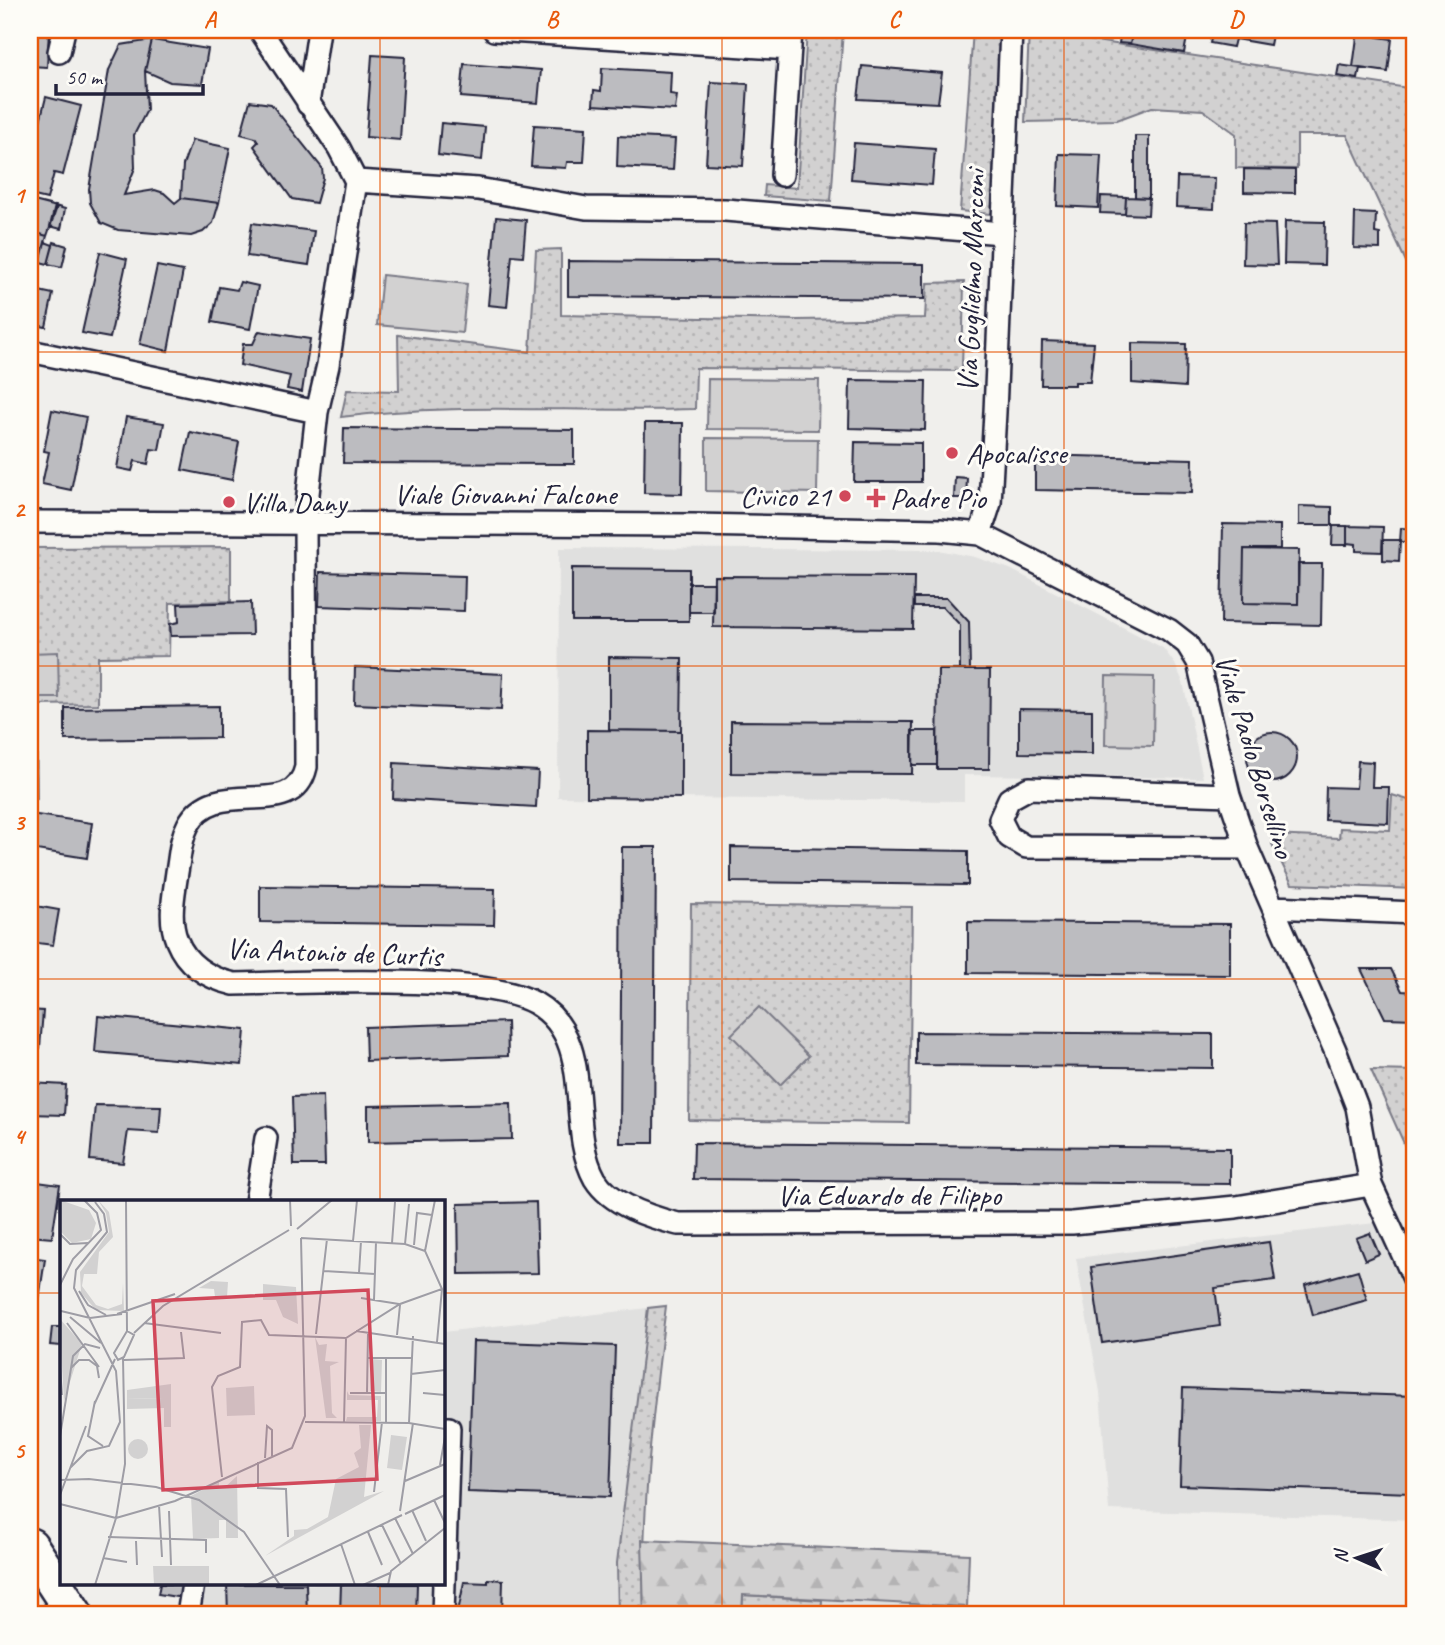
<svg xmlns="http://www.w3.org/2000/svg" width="1445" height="1645" font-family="Caveat,sans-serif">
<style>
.built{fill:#e0e0df}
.grass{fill:url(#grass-dots);stroke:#7a7a86;stroke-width:2}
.forest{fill:url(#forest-firs);stroke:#7a7a86;stroke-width:2}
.pitch{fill:#d2d1d1;stroke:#7a7a86;stroke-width:2}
.building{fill:#bcbcc0;stroke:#22223b;stroke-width:2}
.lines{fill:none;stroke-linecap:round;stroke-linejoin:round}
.minor-casing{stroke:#22223b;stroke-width:26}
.primary-casing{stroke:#22223b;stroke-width:40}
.minor{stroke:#fdfcf7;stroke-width:21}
.primary{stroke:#fdfcf7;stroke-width:35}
.grid{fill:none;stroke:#e8590c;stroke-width:2;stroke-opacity:0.55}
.poi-dot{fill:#d1495b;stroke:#fdfcf7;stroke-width:2.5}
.labels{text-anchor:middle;stroke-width:6;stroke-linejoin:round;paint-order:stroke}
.street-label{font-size:30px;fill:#22223b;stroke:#fdfcf7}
.poi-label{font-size:30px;fill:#22223b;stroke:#fdfcf7;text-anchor:start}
.inset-road{fill:none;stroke:#9e9da5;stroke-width:2}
.view{fill:#d1495b;fill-opacity:0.15;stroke:#d1495b;stroke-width:3.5}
.inset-edge{fill:none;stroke:#22223b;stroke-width:3.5}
.neatline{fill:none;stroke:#e8590c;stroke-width:2.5}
.grid-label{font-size:23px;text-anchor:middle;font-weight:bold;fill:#e8590c}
</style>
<defs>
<pattern id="grass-dots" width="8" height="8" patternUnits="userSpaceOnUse" patternTransform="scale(1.75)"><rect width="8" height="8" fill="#d2d1d1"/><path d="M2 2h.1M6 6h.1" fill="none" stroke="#b4b3b4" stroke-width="1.8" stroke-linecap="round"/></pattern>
<pattern id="forest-firs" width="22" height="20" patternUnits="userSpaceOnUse" patternTransform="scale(1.75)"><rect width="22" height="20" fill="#d2d1d1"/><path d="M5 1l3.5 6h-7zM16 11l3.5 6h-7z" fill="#b4b3b4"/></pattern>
</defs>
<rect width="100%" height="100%" fill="#f0efec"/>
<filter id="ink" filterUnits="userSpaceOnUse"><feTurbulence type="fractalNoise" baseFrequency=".0143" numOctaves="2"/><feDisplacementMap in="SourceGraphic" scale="14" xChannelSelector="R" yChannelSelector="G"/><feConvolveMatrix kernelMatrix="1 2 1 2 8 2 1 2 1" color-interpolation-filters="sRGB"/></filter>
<g filter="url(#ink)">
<!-- built -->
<path class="built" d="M559,548L938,550L975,557L1010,569L1163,648L1175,664L1183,682L1203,778L964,775V801L558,797Z
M1375,1223L1415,1316V1520L1109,1510L1100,1392L1076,1258Z
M648,1308L617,1563L618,1615H195L200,1584H443V1332Z
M822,1600L967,1607L966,1615H821Z"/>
<!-- grass -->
<path class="grass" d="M807,30H843L831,201L764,196L765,185L797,188Z
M973,30H1002L994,211L990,214L960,211Z
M1029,31L1415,89V281L1347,135H1297V169L1236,168V134L1203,110L1152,107L1117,120L1025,122Z
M561,249V315L796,320L925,318L927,283L964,282L962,371L696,368L695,409C577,413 458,402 341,417L347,390L399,391L398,335L530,352L536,250Z
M231,547V601L170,603L169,656L98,657V704L36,705L37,799H30V548Z
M1392,795L1415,802V889L1292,884L1272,844V835L1339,838L1340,828L1390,830Z
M691,904L912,907L909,1123L689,1120Z
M1371,1070L1415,1071V1168Z
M666,1306C653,1410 641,1510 644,1615H618L617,1563L648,1308Z
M743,1595L822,1600L821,1615H742Z"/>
<!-- forest -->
<path class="forest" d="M642,1540L969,1554L967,1607L743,1595L742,1615H644Z"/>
<!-- pitch -->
<path class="pitch" d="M382,275L467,284L462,333L377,325Z
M708,379L819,380L818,430L707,429Z
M706,438L818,439L817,493L706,491Z
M58,652L59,698H30V653Z
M1106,676L1154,677L1153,746L1105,745Z
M759,1007L809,1056L780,1085L731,1035Z"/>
<!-- building -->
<path class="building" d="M30,30H49L47,67L30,66Z
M1040,30H1076L1075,36Z
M1121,30H1133L1130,44L1119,43Z
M1133,30H1193L1192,33L1188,32L1184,53L1130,44Z
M1213,30H1273L1270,45L1235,39L1233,47L1210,43Z
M1358,30H1379L1377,37L1392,39L1388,72L1353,67Z
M152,40L208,49L202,84L170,82L145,71Z
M152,40L145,71L147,110L134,135L135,168L124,195L155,190L164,193L175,203L181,198L219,203L213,223L203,232L191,236L118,230L101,223L90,203L89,189L109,70L121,45Z
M372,55L405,57L400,140L366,137Z
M464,64L541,70L538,103L461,97Z
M1339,65L1360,68L1358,79L1337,76Z
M862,66L942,73L938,103L858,99Z
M602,68L671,72L670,94L677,95L675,110L593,105L594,90L601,91Z
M711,82L748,84L743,166L706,164Z
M46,97L81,106L63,175L54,173L47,199L30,195V161Z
M250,101L271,104L322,168L323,178L316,203L292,199L254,146L258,142L256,138L241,134Z
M441,123L485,127L482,160L438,155Z
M534,125L586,128L584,162H567L566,168L531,166Z
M618,136L675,139L673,170L617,167Z
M1135,136H1149V198L1135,197Z
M192,140L230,148L219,203L181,198L183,165Z
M854,143L935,149L932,185L851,179Z
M1059,154L1101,155L1098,208L1057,206Z
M1244,169L1295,170V193L1244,192Z
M1177,177L1215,178L1214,209L1176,207Z
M1101,196L1126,197L1125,214L1100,213Z
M1126,197L1149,198L1148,215L1125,214Z
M30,200L57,207L47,236L30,231Z
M55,206L65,209L61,229L50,226Z
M1355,213L1376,214L1375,233L1380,234V249L1354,248Z
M496,217L526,220L523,256L512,255L507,307L488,305Z
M1285,221L1325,222L1324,265L1284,264Z
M252,223L314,231L309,265L247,256Z
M1244,223L1275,224L1277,265L1243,264Z
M30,231L47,236L43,249L30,245Z
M45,242L53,245L48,264L40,262Z
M54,242L67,246L62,267L48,264Z
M30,245L42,248L38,264L30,261Z
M100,252L127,259L110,338L82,333Z
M568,261L924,264V299L568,296Z
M157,266L183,271L168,351L140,344Z
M240,282L258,286L250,329L212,322L219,287L237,290Z
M30,289L53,294L46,327L30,324Z
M259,331L310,339L302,392L287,389L290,376L240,365L243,344H253Z
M1042,341L1094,343L1090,382H1075V385H1041Z
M1132,343L1186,344L1185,387L1132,383Z
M850,380L926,381L925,430L849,428Z
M52,410L86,417L71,490L42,484L49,452L44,451Z
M126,417L164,423L159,450L151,449L148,464L135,461L132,471L117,468Z
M645,423H683L682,494L644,493Z
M344,428L574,430V464L343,463Z
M190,432L239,442L232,480L182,470Z
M855,442L921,443V482H854Z
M1035,455L1193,459L1192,493L1035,490Z
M955,477L967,478L966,498H954Z
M1299,506L1332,507V525H1299Z
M1223,524L1280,525V549H1244L1243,603L1298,604V564H1322L1321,625L1221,623Z
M1333,526H1347V545H1332Z
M1347,526L1383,527L1382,552L1356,551V544L1347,543Z
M1401,528L1414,529V542H1400Z
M1383,540H1400L1399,561L1383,560Z
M1244,549L1299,550L1298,604L1243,603Z
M572,568L689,569V621H572Z
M320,572L465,576L464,611L319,606Z
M714,576L914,577L913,629L713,627Z
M689,583H714V612H689Z
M914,598H947L969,622L970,670H960V625L943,607H914Z
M251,602L252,635L171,636L170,624L179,622L178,604Z
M1412,644H1415V700H1411Z
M609,657L682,658L681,731L609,730Z
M355,667L503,674L501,710L354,704Z
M938,670H990L989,769H937Z
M219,706V738L65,740V708Z
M1019,709L1092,710V754L1019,753Z
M731,721L913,722L912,774L731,773Z
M587,730L681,731V798L587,797Z
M912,731H937V765H912Z
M1247 757a25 25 0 1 1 50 0a25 25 0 1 1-50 0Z
M1358,761L1373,762L1372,787H1389L1388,823L1325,820L1326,787L1356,788Z
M394,763L538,771L536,807L393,799Z
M30,814L92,823L87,858L30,849Z
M622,847H656L654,1143H620Z
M731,847L968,851V885L731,882Z
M260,886L495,889L494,925L260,922Z
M30,905L59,910L53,945L30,942Z
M968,922L1230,924V975L968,973Z
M1361,969H1391L1402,991L1415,992V1019L1385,1018Z
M30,1010L43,1011L40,1048L30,1047Z
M98,1016L245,1030L242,1065L95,1052Z
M507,1022L508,1056L366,1061L365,1027Z
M916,1032L1213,1034V1068L916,1065Z
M30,1083L66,1085L64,1115L30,1114Z
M323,1096L325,1165H294L292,1097Z
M511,1103L512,1139L368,1142V1106Z
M95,1105L161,1106L159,1133L128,1131L123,1163L90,1160Z
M694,1143L1230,1148V1184L693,1179Z
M30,1181L60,1185L52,1238L30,1236Z
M536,1202L538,1273L459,1274L458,1204Z
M1370,1233L1379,1254L1365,1260L1356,1238Z
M1269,1242L1275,1280L1215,1288L1220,1326L1102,1343L1091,1267Z
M30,1257L45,1259L39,1299L30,1298Z
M1358,1270L1367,1300L1313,1315L1305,1285Z
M52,1327H61V1346L50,1345Z
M473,1341L615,1346L610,1497L468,1492Z
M1183,1388L1414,1396L1411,1493L1180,1485Z
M488,1579L503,1580L502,1614L458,1612L464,1582L488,1583Z
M160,1584H185L183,1598L158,1594Z
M227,1584H306L307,1615H228Z
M341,1584H417L416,1615H340Z"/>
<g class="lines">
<!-- minor casing -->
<g class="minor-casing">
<path id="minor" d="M260,30L339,148L356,181L328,365L317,412L305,521L306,767C293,825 216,772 188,825C180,840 180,856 177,872C174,895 168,919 177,941C187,966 208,978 234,984C300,983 483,973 535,1003C598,1039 565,1126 595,1179C611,1205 650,1217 678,1224L1072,1223L1236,1207L1371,1185
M494,30L790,49
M59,52L64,30
M308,104L319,30
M782,175L791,30
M356,181L478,189L586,208L725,210L1002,233
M30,351L317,412
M30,522L694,525L940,530L980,534L1169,630L1187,644L1198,662L1229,795L1247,848L1335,1050L1357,1107L1371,1185L1415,1281
M980,534L990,503L995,412L1011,30
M1229,795L1029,788L1009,799L1000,819L1009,837L1026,847L1247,848
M1273,907L1415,913
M256,1202L266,1138
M443,1428H449L443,1615
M188,1615L193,1584"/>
</g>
<!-- primary casing -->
<g class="primary-casing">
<path id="primary" d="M30,1546L75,1615"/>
</g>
<!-- minor -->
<use href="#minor" class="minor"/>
<!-- primary -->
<use href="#primary" class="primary"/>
</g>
</g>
<!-- grid -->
<path class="grid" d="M380,30V1202M722,30V1615M1064,30V1615M30,352H1415M30,666H1415M30,979H1415M30,1293H61M443,1293H1415M380,1584V1615"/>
<!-- markers -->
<g class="poi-dot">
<circle cx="952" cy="453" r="7"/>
<circle cx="845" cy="496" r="7"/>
<path d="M872.5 487.5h7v7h7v7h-7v7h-7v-7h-7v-7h7z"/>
<circle cx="229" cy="502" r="7"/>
</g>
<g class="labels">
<!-- street labels -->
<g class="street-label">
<text transform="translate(971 281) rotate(-88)" y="10">Via Guglielmo Marconi</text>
<text x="505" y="504">Viale Giovanni Falcone</text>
<text transform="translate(1255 756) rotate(73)" y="10">Viale Paolo Borsellino</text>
<text transform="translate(334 952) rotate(2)" y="10">Via Antonio de Curtis</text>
<text x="889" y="1205">Via Eduardo de Filippo</text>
</g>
<!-- poi labels -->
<g class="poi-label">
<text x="966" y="463">Apocalisse</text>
<text x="831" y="506" text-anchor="end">Civico 21</text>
<text x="890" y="508">Padre Pio</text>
<text x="243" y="512">Villa Dany</text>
</g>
</g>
<!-- overview -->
<g transform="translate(60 1200)">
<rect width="385" height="385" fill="#f0efec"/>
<path d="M0,0L29,10L36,23L31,39L12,43L0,31ZM38,0L49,12L53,37L39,52L37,74H24L22,86L36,105L48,109L62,104L63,83L64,111L36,110L21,93L20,72L49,32L46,13ZM151,81L168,82L167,97H155L154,89L139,88ZM203,84L236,87L238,124L223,117L216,100H203ZM0,119L22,144L4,201L2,166ZM255,137L259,145L267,144L265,161L279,162L270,166L272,213L277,218H266ZM311,159L322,160L321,192L310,191ZM194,186L195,215L167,216L166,188ZM287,191L289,195L321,196V221H286L287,217H317L318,200H287ZM104,198V208L67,209V199ZM299,225H311L304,297L324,291L205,356L234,336V330L247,329L268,317L276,279L299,267L294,253L301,248ZM331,235L347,237L342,270L327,268ZM68 249a10 10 0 1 1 20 0a10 10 0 1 1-20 0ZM177,276L178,338H166V320H159V338L133,339L131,296L159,281V288H164Z" fill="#d2d1d1"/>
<path d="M111,184V227H104V198L67,199V190Z" fill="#d2d1d1"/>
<path d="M93,366H149V385H94Z" fill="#d2d1d1"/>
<path class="inset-road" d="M66,0L67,131M230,0L231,26M237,29L272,0M0,34L10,44L28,43M241,38L345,44L365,51M293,41L297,0M332,43L335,2M345,44L349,4M354,45L357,13L372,15M264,71L315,74M299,73L301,41M0,85L13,59L41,30L37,13L24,0M19,91L28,105L46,115M301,98L339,104M314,100L316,42M1,111L30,118L62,114M57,114L115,94M10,117L41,143M7,123L39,167M84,123L161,133M67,131L74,135L64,157L58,160L54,153ZM296,131L385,144M74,133L103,106L229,30M256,134L267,39M337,135L340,105M377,142L382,89M307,158H352M64,160L124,158L121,132M0,167L2,195M11,168L19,160H29L37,166L39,178M351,174L385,170M290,193H326M307,193L308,132M363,193L385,195M35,201L28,236L43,246M34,205L55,159M245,222L349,223L385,229M284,222L286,138M326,222V157M349,223L353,136M0,236L13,156L25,144L40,148M205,258L207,226L212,230V256M198,262V288L226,289L228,337M380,265L385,237M10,268L27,251L49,246L60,222L56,171L14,88L16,70L47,32L44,14L35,2M162,277L152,187L158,176L180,167L182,122L201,120L209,135L286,138L340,104L382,89L365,51L375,0M0,280L29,279L96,287L139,300L184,332L220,385M345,281L385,264M314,292L322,222M0,295L26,226M374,300L385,323M0,304L56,318M99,305L102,357M352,310L366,341M109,311L111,365M340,311L353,223M345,314L385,295M56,318L115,301L232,248L245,216L241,38M335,318L353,354M322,325L341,364M308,332L322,365M48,337L146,340V353M76,341L77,365M281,344L295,385M43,358L67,362M35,385L56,318L65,264L63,158M196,385L342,315M303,385L330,373M328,385L331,371L385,328"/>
<path class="view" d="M308,90L317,279L103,290L93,101Z"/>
<rect width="385" height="385" class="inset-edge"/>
</g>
<!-- margin -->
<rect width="1445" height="1645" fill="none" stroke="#fdfcf7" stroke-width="77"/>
<!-- north arrow -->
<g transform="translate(1357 1558) rotate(273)" stroke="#fdfcf7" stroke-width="5" paint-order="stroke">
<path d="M0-5L12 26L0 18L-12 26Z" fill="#22223b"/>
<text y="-10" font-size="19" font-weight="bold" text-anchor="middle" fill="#22223b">N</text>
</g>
<!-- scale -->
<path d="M56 84v10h147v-10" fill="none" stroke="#22223b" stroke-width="3.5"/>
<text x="66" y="84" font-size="21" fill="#22223b" stroke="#fdfcf7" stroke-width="5" paint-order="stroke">50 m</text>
<rect x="38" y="38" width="1368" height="1568" class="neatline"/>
<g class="grid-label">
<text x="210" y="27">A</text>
<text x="552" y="27">B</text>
<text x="894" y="27">C</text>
<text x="1236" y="27">D</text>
<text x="19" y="203">1</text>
<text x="19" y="517">2</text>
<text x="19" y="830">3</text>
<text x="19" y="1144">4</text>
<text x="19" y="1458">5</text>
</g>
</svg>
